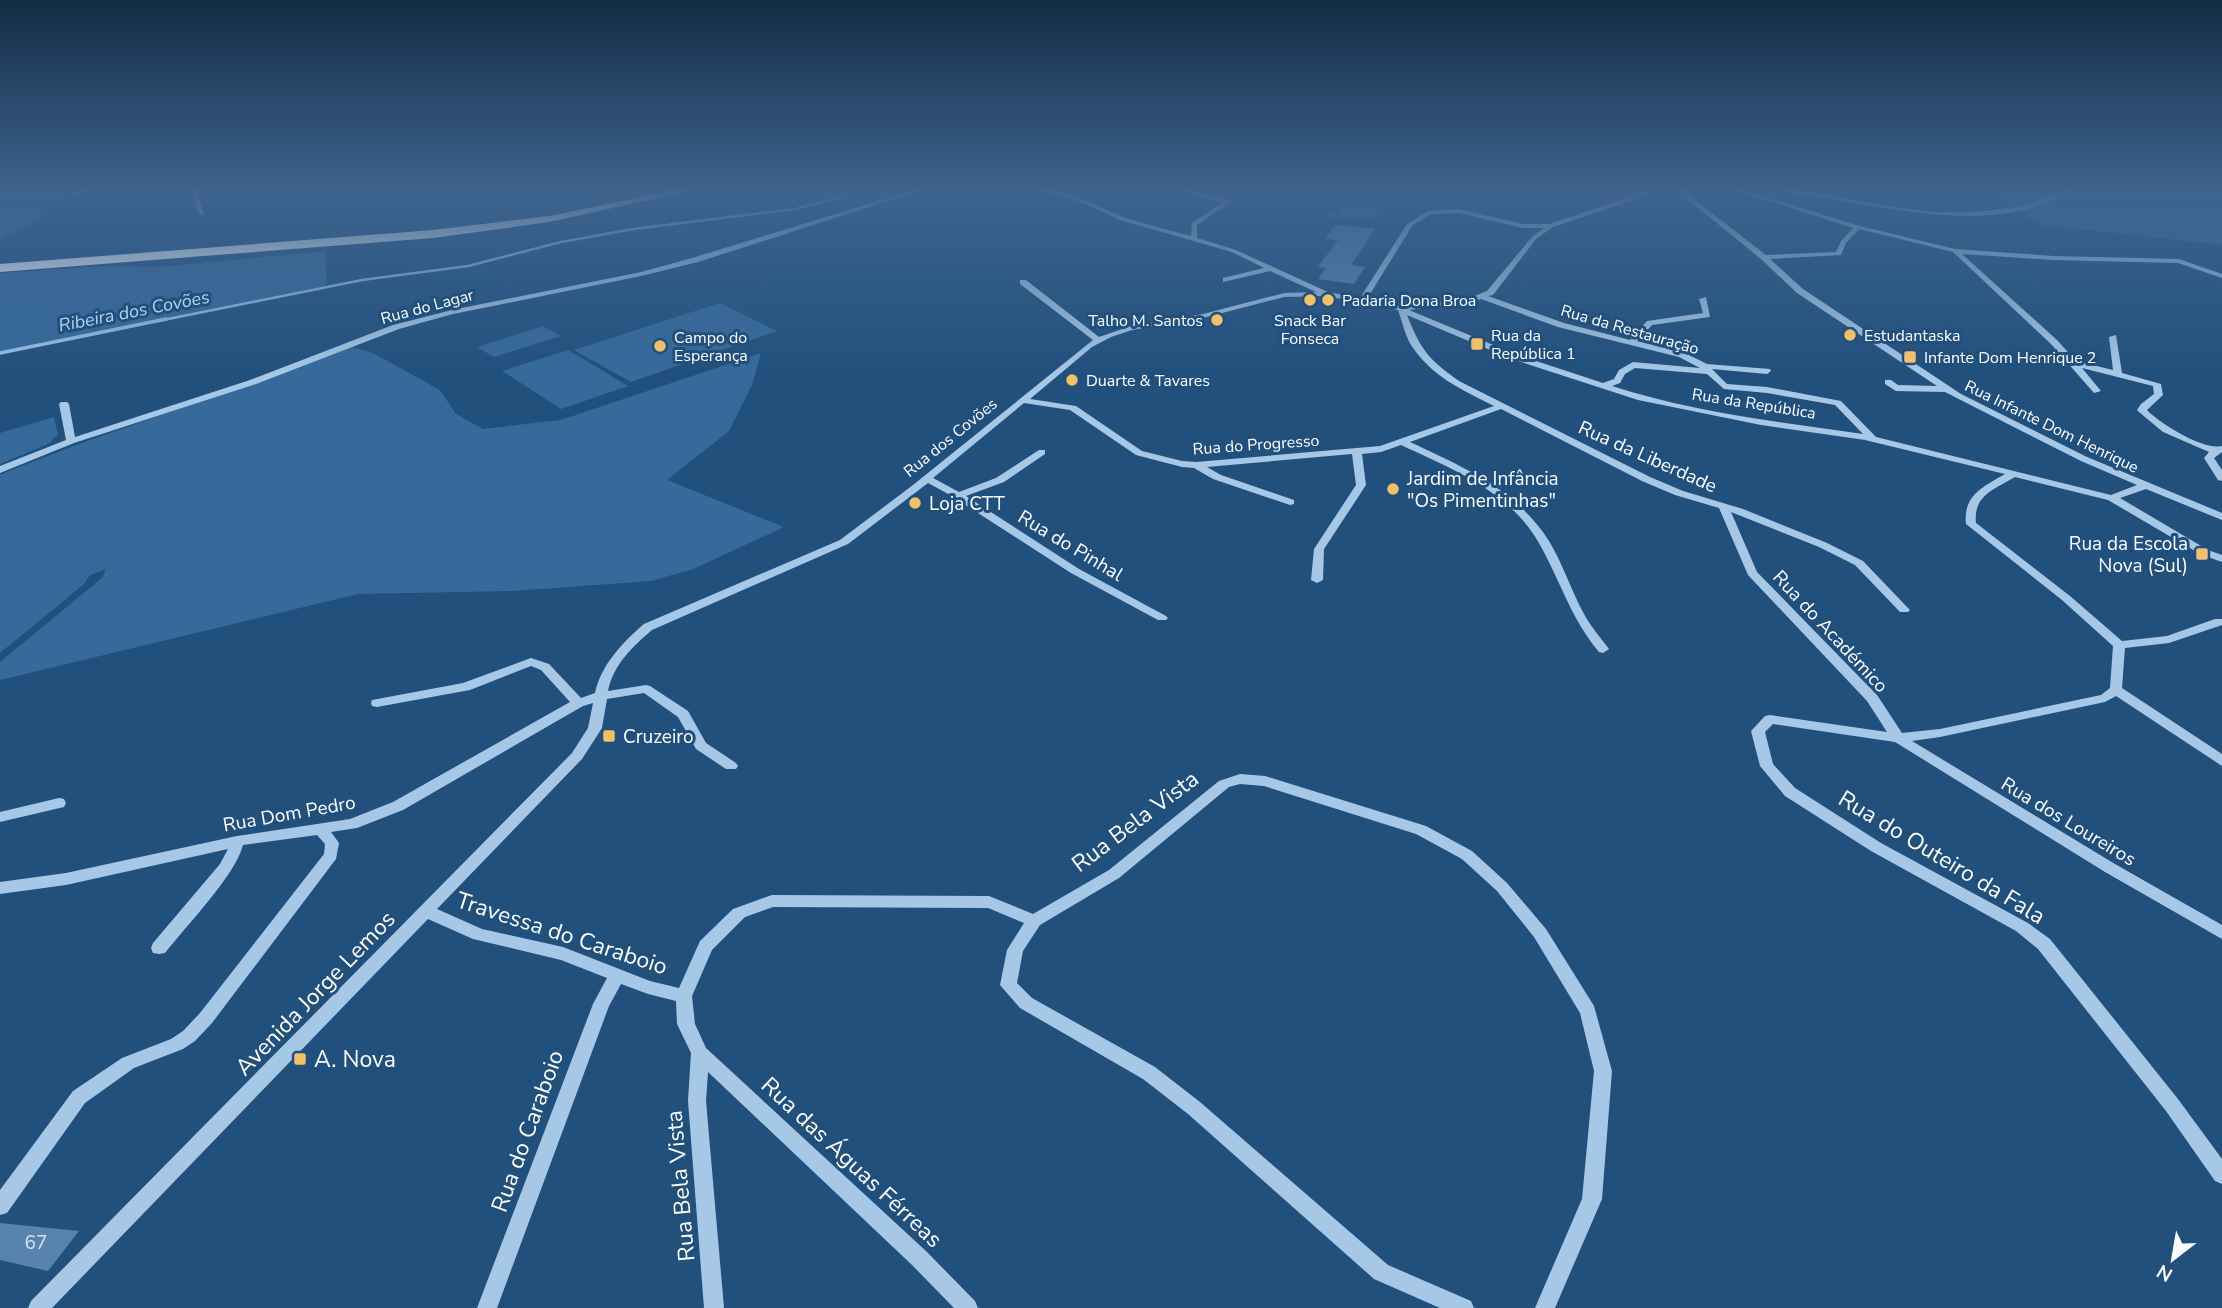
<svg xmlns="http://www.w3.org/2000/svg" width="2222" height="1308" font-family="'Nunito Sans',sans-serif">
<style>
.green{fill:#356a9b}
.lines{fill:none;stroke-linecap:round;stroke-linejoin:round}
.stream-far1{stroke:#9ac3e7;stroke-width:2.5}
.stream{stroke:#9ac3e7;stroke-width:3.5}
.building{fill:#5783ac}
.minor{fill:#a6c8e6;fill-rule:evenodd}
.highway{fill:#fff;fill-rule:evenodd}
.poi-dot{fill:#f2c068;stroke:#22507d;stroke-width:2.5}
.labels{text-anchor:middle;stroke-width:6;stroke-linejoin:round;paint-order:stroke}
.far-poi-label{font-size:16px;fill:#fff;stroke:#22507d;text-anchor:start}
.far-street-label{font-size:16px;fill:#fff;stroke:#22507d}
.far-water-label{font-size:18px;font-style:italic;fill:#b1d1ee;stroke:#22507d}
.street-label{font-size:19px;fill:#fff;stroke:#22507d}
.poi-label{font-size:19px;fill:#fff;stroke:#22507d;text-anchor:start}
.near-number-label{font-size:19px;fill:#d5e0ea}
.near-street-label{font-size:23px;fill:#fff;stroke:#22507d}
.near-poi-label{font-size:23px;fill:#fff;stroke:#22507d;text-anchor:start}
</style>
<rect width="100%" height="100%" fill="#22507d"/>
<!-- green -->
<path class="green" d="M0,190H81L23,228L0,239Z
M1906,190H2222V245L2041,225L1992,196Z
M1314,195L1390,205L1378,211L1387,212L1383,216L1372,213L1381,217L1377,218L1328,219L1326,212L1338,214L1344,206L1350,207L1353,202L1312,197Z
M326,251V289L0,354V273L103,266L158,267Z
M720,303L777,331L631,382L574,350Z
M543,326L561,336L494,357L477,347Z
M350,347L371,352L440,390L456,414L483,429L561,420L761,353L752,385L729,431L667,480L784,527L693,569L651,581L513,591L358,594L0,680V662L102,578L106,569L90,575L84,584L0,653V475C115,427 235,394 350,347Z
M568,350L628,386L561,409L502,371Z
M54,417L58,434L50,443L0,464V433Z"/>
<g class="lines">
<!-- stream-far1 -->
<path class="stream-far1" d="M158,321L362,280L468,266L561,242L634,229L795,209L837,198L851,190"/>
<!-- stream -->
<path class="stream" d="M0,353L166,319"/>
</g>
<!-- building -->
<path class="building" d="M1335,225L1375,229L1351,265L1365,267L1354,284L1318,279L1326,268L1318,267L1338,240L1325,239Z
M0,1223L79,1231L48,1271L0,1260Z"/>
<g class="lines">
<!-- minor -->
<path class="minor" d="M81,190H88L78,196H74V194Z
M191,190H197L204,215L199,214Z
M914,190H922L698,262L641,276L453,314L399,329L256,384L74,443L0,473V466L66,440L59,404L61,402H67L69,404L75,437L250,380L393,325L452,310L641,272L692,258Z
M1039,190C1069,188 1099,209 1127,218C1148,225 1169,230 1191,236L1192,223L1222,203L1181,190H1190L1229,201V203L1197,225V238L1236,250L1328,292L1360,298L1407,224L1428,211L1459,209L1523,224H1549L1638,194L1621,190L1645,192L1664,190L1553,227L1536,239L1493,295L1488,296L1564,323L1630,340L1647,321L1703,313L1699,299L1706,297L1710,317L1652,325L1637,341L1685,353L1707,364L1770,369L1771,371L1767,374L1712,369L1727,384L1767,387L1841,401L1876,437L2111,495L2137,485L2081,461L1945,392L1896,391L1885,384V380H1891L1898,385L1937,386L1797,293L1761,259L1676,190H1682L1766,255L1836,252L1841,241L1853,228L1735,190H1743L1860,226L1955,249L2054,256L2179,259L2222,274V278L2178,263L2054,260L1962,254L2057,340L2076,361L2113,370L2109,337L2116,335L2122,373L2161,384L2163,395L2147,410C2159,423 2204,451 2222,446V452L2214,458L2222,470V481L2218,480L2204,458L2209,452L2163,432L2139,412L2137,410L2141,404L2154,394L2153,386L2082,368L2101,391L2094,393L2051,344L1953,252L1859,229L1846,243L1841,255L1770,259L1803,289L1961,394L2087,457L2222,513V520L2146,489L2120,498L2208,550L2222,555V562L2200,554L2108,500L2015,477C1995,489 1973,495 1976,523L2070,596L2122,641L2167,636L2215,619H2222V625L2169,643L2125,648L2122,688L2222,754V766L2116,696L2105,702L1940,737L1912,741L2115,864L2222,925V939L2105,872L1895,742L1773,724L1765,732L1773,764L1795,788L1881,843L2028,923L2050,939L2178,1099L2222,1159V1184L2215,1181L2166,1111L2038,949L2016,931L1871,851L1785,796L1760,766L1751,731L1765,716L1770,715L1887,732L1867,701L1748,575L1719,508L1675,495L1642,481L1501,409L1410,442C1463,467 1516,489 1549,541C1563,564 1571,590 1584,614C1591,627 1600,637 1609,649L1603,653L1599,652C1571,619 1560,580 1539,543C1510,492 1453,469 1401,445L1381,452L1362,454L1366,485L1324,549L1323,580L1317,583L1311,580L1314,549L1356,485L1352,454L1207,467L1221,475L1294,500V504L1290,505L1213,479L1194,468L1182,467L1136,455L1070,410L1024,403L933,478L959,492L996,478L1039,450H1045V454L1004,482L966,496L1079,569L1166,616L1168,618L1166,620H1158L1071,573L950,495L928,483L848,544L652,630C633,646 613,665 608,691L646,685L650,686L688,711L706,743L736,763L738,766L736,769H726L696,749L678,717L644,693L607,699L602,728L582,759L437,909L482,929L563,947L650,981L679,988L700,941L733,909L772,895L989,896L1033,914L1109,870L1219,781L1240,774L1265,776L1426,826L1472,851L1507,883L1546,929L1594,1006L1612,1071L1602,1199L1555,1308H1535L1582,1199L1594,1071L1580,1013L1534,937L1497,891L1462,859L1416,834L1264,786L1240,784L1229,787L1119,878L1040,925L1023,951L1017,983L1032,998L1155,1067L1200,1102L1388,1265L1471,1301L1474,1308H1440L1374,1279L1188,1114L1143,1079L1020,1008L1000,985L1007,950L1024,923L988,908L773,907L745,917L712,950L692,996L695,1024L706,1048L926,1251L975,1301L978,1308H954L912,1265L708,1072L706,1101L724,1308H704L688,1101L691,1053L677,1024L676,1001L648,994L621,984L609,1006L497,1308H477L593,1004L607,978L561,960L473,939L428,919L52,1308H28L31,1301L572,753L588,728L593,703L583,706L403,810L357,828L331,832L339,843L336,859L212,1023L195,1041L183,1049L134,1068L85,1103L7,1213L0,1215V1190L73,1091L122,1058L171,1039L183,1031L200,1013L324,854L325,844L317,835L243,845C235,876 186,926 165,953L159,954L153,953L151,948L153,943L220,864L228,849L66,885L0,894V882L66,873L237,836L350,819L393,802L570,702L541,670L531,666L470,690L377,707L372,706L371,703L372,700L463,683L531,658L549,664L581,698L595,693C601,665 622,643 644,624L840,540L913,485L1093,340L1020,284V280H1026L1099,337L1131,326L1203,314L1284,293L1316,292L1270,271L1223,282V278L1264,268L1232,252L1120,220L1088,205ZM1459,213L1523,228H1544L1532,237L1487,291L1467,299L1401,306L1367,299L1412,226L1431,214ZM1326,296L1398,310C1402,321 1405,335 1411,345C1431,376 1462,390 1494,406L1380,446L1196,462L1182,461L1142,451L1076,406L1030,399L1092,347L1111,337L1132,330L1203,318L1284,297ZM1481,299L1558,327L1679,357L1700,368L1633,362L1619,370L1614,379L1603,383L1515,354L1409,310L1468,303ZM1407,315L1509,358L1638,400L1761,425L1865,440L2005,474C1983,487 1963,495 1966,524L2062,600L2113,646L2110,688L2101,695L1940,729L1902,733L1877,695L1757,572L1731,512L1819,547L1855,565L1900,612H1908L1910,610L1908,608L1863,561L1827,543L1743,509L1683,491L1650,477L1459,381C1428,359 1421,350 1407,315ZM1635,368L1707,374L1724,389L1767,393L1835,405L1863,434C1779,422 1692,412 1612,386L1620,383L1625,374Z
M1778,190H1793C1851,197 1911,215 1969,212C1990,210 2012,209 2033,203C2046,198 2059,189 2073,190C2004,233 1911,212 1836,200C1818,196 1794,197 1778,190Z
M59,798L64,799L66,803L64,807L0,822V812Z"/>
<!-- highway -->
<path class="highway" d="M675,190H694L549,222L433,238L0,272V264L433,230L549,216Z"/>
</g>
<!-- sky -->
<linearGradient id="sky" x2="0" y2="1"><stop stop-color="#132c45"/><stop offset="0.51" stop-color="#3e648f"/><stop offset="1" stop-color="#3e648f" stop-opacity="0"/></linearGradient>
<rect width="2222" height="373" fill="url(#sky)"/>
<!-- markers -->
<g class="poi-dot">
<circle cx="1310" cy="300" r="7"/>
<circle cx="1328" cy="300" r="7"/>
<circle cx="1217" cy="320" r="7"/>
<circle cx="1850" cy="335" r="7"/>
<rect x="1470" y="337" width="14" height="14" rx="3.5"/>
<circle cx="660" cy="346" r="7"/>
<rect x="1903" y="350" width="14" height="14" rx="3.5"/>
<circle cx="1072" cy="380" r="7"/>
<circle cx="1393" cy="489" r="7"/>
<circle cx="915" cy="503" r="7"/>
<rect x="2195" y="547" width="14" height="14" rx="3.5"/>
<rect x="602" y="729" width="14" height="14" rx="3.5"/>
<rect x="293" y="1052" width="14" height="14" rx="3.5"/>
</g>
<g class="labels">
<!-- far-poi labels -->
<g class="far-poi-label">
<text x="1342" y="306">Padaria Dona Broa</text>
<text x="1203" y="326" text-anchor="end">Talho M. Santos</text>
<text x="1310" y="326" text-anchor="middle">Snack Bar<tspan x="1310" dy="18">Fonseca</tspan></text>
<text x="1491" y="341">Rua da<tspan x="1491" dy="18">República 1</tspan></text>
<text x="1864" y="341">Estudantaska</text>
<text x="674" y="343">Campo do<tspan x="674" dy="18">Esperança</tspan></text>
<text x="1924" y="363">Infante Dom Henrique 2</text>
<text x="1086" y="386">Duarte &amp; Tavares</text>
</g>
<!-- far-street labels -->
<g class="far-street-label">
<text transform="translate(427 306) rotate(-15)" y="6">Rua do Lagar</text>
<text transform="translate(1630 329) rotate(16)" y="6">Rua da Restauração</text>
<text transform="translate(1754 403) rotate(9)" y="6">Rua da República</text>
<text transform="translate(2052 426) rotate(26)" y="6">Rua Infante Dom Henrique</text>
<text transform="translate(950 437) rotate(-39)" y="6">Rua dos Covões</text>
<text transform="translate(1256 444) rotate(-4)" y="6">Rua do Progresso</text>
</g>
<!-- far-water labels -->
<g class="far-water-label">
<text transform="translate(134 311) rotate(-11)" y="6">Ribeira dos Covões</text>
</g>
<!-- street labels -->
<g class="street-label">
<text transform="translate(1648 456) rotate(24)" y="7">Rua da Liberdade</text>
<text transform="translate(1071 545) rotate(31)" y="7">Rua do Pinhal</text>
<text transform="translate(1831 631) rotate(47)" y="7">Rua do Académico</text>
<text transform="translate(289 813) rotate(-10)" y="7">Rua Dom Pedro</text>
<text transform="translate(2069 821) rotate(31)" y="7">Rua dos Loureiros</text>
</g>
<!-- poi labels -->
<g class="poi-label">
<text x="1407" y="485">Jardim de Infância<tspan x="1407" dy="22">"Os Pimentinhas"</tspan></text>
<text x="929" y="510">Loja CTT</text>
<text x="2188" y="550" text-anchor="end">Rua da Escola<tspan x="2188" dy="22">Nova (Sul)</tspan></text>
<text x="623" y="743">Cruzeiro</text>
</g>
<!-- near-number labels -->
<g class="near-number-label">
<text x="36" y="1249">67</text>
</g>
<!-- near-street labels -->
<g class="near-street-label">
<text transform="translate(1135 821) rotate(-37)" y="8">Rua Bela Vista</text>
<text transform="translate(1942 857) rotate(31)" y="8">Rua do Outeiro da Fala</text>
<text transform="translate(562 933) rotate(18)" y="8">Travessa do Caraboio</text>
<text transform="translate(315 993) rotate(-46)" y="8">Avenida Jorge Lemos</text>
<text transform="translate(527 1131) rotate(-70)" y="8">Rua do Caraboio</text>
<text transform="translate(852 1162) rotate(43)" y="8">Rua das Águas Férreas</text>
<text transform="translate(680 1186) rotate(-95)" y="8">Rua Bela Vista</text>
</g>
<!-- near-poi labels -->
<g class="near-poi-label">
<text x="314" y="1067">A. Nova</text>
</g>
</g>
<!-- north arrow -->
<g transform="translate(2173 1259) rotate(211)" stroke="#22507d" stroke-width="5" paint-order="stroke">
<path d="M0-5L12 26L0 18L-12 26Z" fill="#ffffff"/>
<text y="-10" font-size="19" font-weight="bold" text-anchor="middle" fill="#ffffff">N</text>
</g>
</svg>
